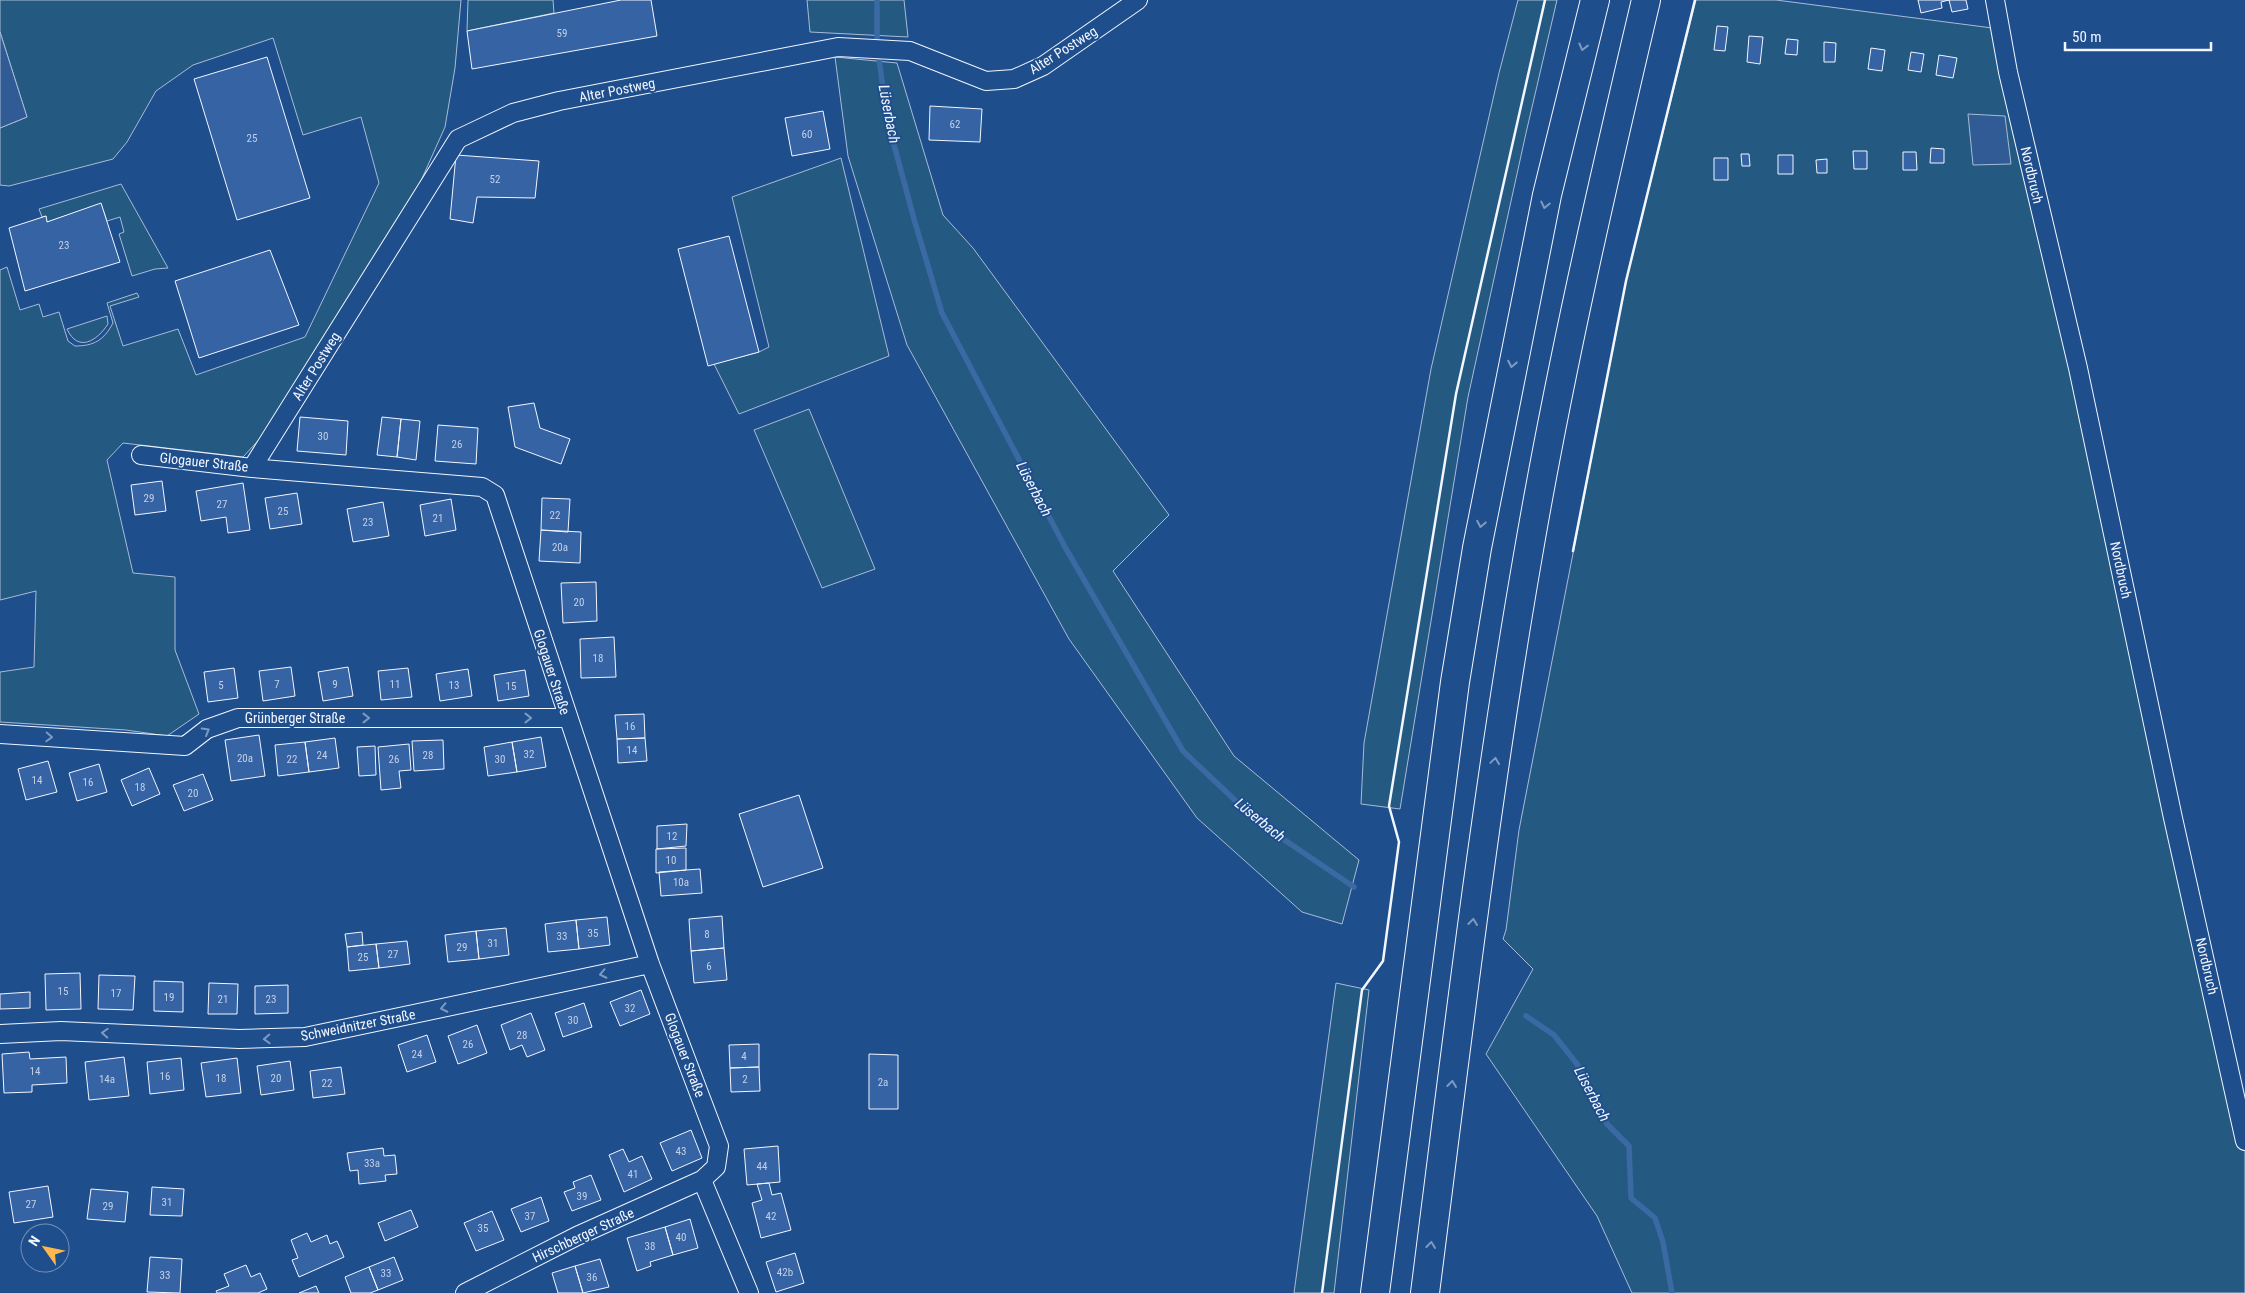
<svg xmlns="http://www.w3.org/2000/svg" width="2245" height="1293" font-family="'Roboto Condensed',sans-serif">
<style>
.green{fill:#245a82;stroke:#a8bbd7}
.parking{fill:#305b95;stroke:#a8bbd7}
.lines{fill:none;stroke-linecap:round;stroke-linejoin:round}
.stream{stroke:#3b69a3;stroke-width:5.5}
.building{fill:#3563a3;stroke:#f2f6ff}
.street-casing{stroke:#f2f6ff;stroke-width:20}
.highway-casing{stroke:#f2f6ff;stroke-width:30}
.street{stroke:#1f4e8c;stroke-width:18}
.highway{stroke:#1f4e8c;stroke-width:28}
.wall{stroke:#f2f6ff;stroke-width:2.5}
.oneway{stroke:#7e9ac0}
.labels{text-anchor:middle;stroke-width:4;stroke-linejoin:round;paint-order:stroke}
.number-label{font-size:11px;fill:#c3d1e8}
.street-label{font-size:14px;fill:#f2f6ff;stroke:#1f4e8c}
.water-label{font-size:15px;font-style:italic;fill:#f2f6ff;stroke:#1f4e8c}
</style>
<rect width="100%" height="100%" fill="#1f4e8c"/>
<!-- green -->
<path class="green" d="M0,0H461L455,68L445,127L411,203L266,432L243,457L123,443L107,460L133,573L175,577V650L199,714L167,736L126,730L0,722V672L34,667L36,591L0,600V270L7,267L20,310L39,304L43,317L59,312L68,341L75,346C94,346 104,340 113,323L107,303L137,293L139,297L110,306L123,346L178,329L196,375L305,337L379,183L361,117L303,135L273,38L193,65L156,91L127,142L113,159L9,186L0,185V128L27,117L0,32Z
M468,0H553L554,13L467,31Z
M807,0H904L908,37L810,32Z
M1518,0H1557L1526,133L1468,397L1400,809L1361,804L1364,743L1431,369L1499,73Z
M1696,0H1776L2000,29L2245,1141V1293H1632L1597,1216L1486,1054L1533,969L1503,939L1506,930L1519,830L1627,277Z
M835,57L897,63L943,215L973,248L1169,515L1113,571L1234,756L1359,860L1342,924L1302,912L1197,818L1069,639L907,345L848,156Z
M841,158L889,356L739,414L714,364L759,352L769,347L732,197Z
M121,184L168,268L155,269L132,276L119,234L124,232L120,217L107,221L101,204L47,222L46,216L42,217L39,209Z
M107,316L108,324C97,341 78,353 67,329Z
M809,409L875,569L822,588L754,430Z
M1336,983L1369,990L1334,1293H1294Z"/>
<!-- parking -->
<path class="parking" d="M0,32L27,117L0,128Z
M1968,114L2005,116L2011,164L1973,165Z"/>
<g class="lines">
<!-- stream -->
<path class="stream" d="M877,0V43L887,119L914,219L942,313L1065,547L1183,751L1258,822L1354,887
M1526,1016L1554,1035L1577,1064L1607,1124L1629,1146L1631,1198L1655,1218L1663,1242L1672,1293"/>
</g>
<!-- building -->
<path class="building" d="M621,0H651L657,36L472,69L467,31Z
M1918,0H1949L1941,2L1942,8L1921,13Z
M1949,0H1966L1968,9L1952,12Z
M1717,26L1728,27L1725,51L1714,50Z
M1749,36L1763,37L1760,64L1747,62Z
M1787,39L1798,40L1797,55L1785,54Z
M1824,42L1836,43L1835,62H1824Z
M1871,48L1885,50L1882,71L1868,69Z
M1911,52L1924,54L1921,72L1908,70Z
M1939,55L1957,58L1953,78L1936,75Z
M267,57L310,198L237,220L194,79Z
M930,106L982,109L980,142L929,140Z
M823,111L830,149L792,156L785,118Z
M1931,148L1944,149V163H1930Z
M1853,151H1867V169H1854Z
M1903,152H1916L1917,170H1903Z
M1741,154H1749L1750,166H1742Z
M456,155L539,161L535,198L477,197L473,223L450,219Z
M1778,155H1793V174H1778Z
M1714,158H1728V180H1714Z
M1827,159V173H1817L1816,160Z
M101,203L120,262L25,291L9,228L46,216L47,222Z
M729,236L759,352L708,366L678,249Z
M270,250L299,325L199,358L175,281Z
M534,403L540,428L570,439L561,464L515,447L508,407Z
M300,417L348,421L346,455L297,451Z
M382,417L401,419L397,457L377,455Z
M401,419L420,421L416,460L397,457Z
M438,425L478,428L476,464L435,461Z
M162,481L166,511L135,515L131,485Z
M243,483L250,530L228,533L226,517L201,521L196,491Z
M297,493L302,524L270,529L265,498Z
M542,498L570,499L568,532L541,530Z
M451,499L456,530L425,536L420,505Z
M383,502L389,536L353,542L347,509Z
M541,530L581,532L580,563L539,561Z
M596,582L597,621L563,623L561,583Z
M614,637L616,677L581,678L580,639Z
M291,667L295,696L263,701L259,671Z
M348,667L353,696L323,701L318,672Z
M234,668L238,698L208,702L204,672Z
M408,668L412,697L381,700L378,671Z
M468,669L472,696L440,701L436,674Z
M525,670L529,696L498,701L494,675Z
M644,714L645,738L617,739L615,715Z
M259,735L265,776L231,781L225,740Z
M541,737L546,767L517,772L512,742Z
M335,738L339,768L309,772L305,742Z
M645,738L647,761L618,763L617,739Z
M443,740L444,769L414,771L412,741Z
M305,742L309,772L278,776L275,745Z
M512,742L517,772L488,776L484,747Z
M409,744L411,770L399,771L401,788L381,790L378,747Z
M375,746L376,775L359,776L357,747Z
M48,761L57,792L26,800L18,769Z
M99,764L107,792L77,801L69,773Z
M149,768L160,794L132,806L121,780Z
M203,774L213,800L184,811L173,785Z
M799,795L823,868L763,887L739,814Z
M687,824L686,846L657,849V826Z
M686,848V870L656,873V849Z
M700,869L702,893L661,896L659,872Z
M722,916L724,948L691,951L689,919Z
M607,917L610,945L579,949L576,920Z
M576,920L579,949L548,952L545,924Z
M506,928L509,955L479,959L476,931Z
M476,931L479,959L448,962L445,935Z
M362,932L363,945L347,947L345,934Z
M407,941L410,964L379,968L376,944Z
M376,944L379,968L349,971L347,947Z
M724,948L727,980L694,983L691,951Z
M80,973L81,1009L46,1010L45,974Z
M99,975L135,976L133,1010L98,1009Z
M154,981L183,982V1012L154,1011Z
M209,983L238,984L237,1014H208Z
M288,985V1013L255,1014V986Z
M641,990L650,1014L620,1026L610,1002Z
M30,992V1008L0,1009V994Z
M584,1003L592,1027L563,1037L555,1013Z
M531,1013L545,1050L527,1057L522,1045L510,1050L501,1025Z
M477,1025L487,1053L458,1064L448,1036Z
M427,1035L436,1062L407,1072L398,1045Z
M759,1044V1067L730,1068L729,1045Z
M29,1052L30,1059L66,1057L67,1083L32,1085V1092L4,1093L2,1054Z
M869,1054L898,1055V1109H869Z
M124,1057L129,1096L89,1100L85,1062Z
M181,1058L184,1090L150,1094L147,1062Z
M237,1058L241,1093L206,1097L201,1063Z
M290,1061L294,1090L261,1095L257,1066Z
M341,1067L345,1094L313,1098L310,1071Z
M759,1067L760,1091L731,1092L730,1068Z
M691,1130L702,1158L672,1171L660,1143Z
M778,1146L780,1182L747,1185L744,1149Z
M383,1148L384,1156L395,1155L397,1174L385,1175L386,1181L359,1184L358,1170L350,1171L347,1153Z
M623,1149L629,1162L642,1156L652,1179L624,1192L609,1155Z
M591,1175L601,1200L572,1211L564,1192L575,1188L573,1182Z
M769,1183L772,1195L781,1193L791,1230L761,1238L752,1203L762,1200L757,1184Z
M48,1186L53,1217L14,1223L9,1192Z
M152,1187L184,1189L182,1216L150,1215Z
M91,1189L128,1192L125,1222L87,1219Z
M541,1197L549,1221L521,1232L511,1209Z
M411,1210L418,1227L385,1241L378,1223Z
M492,1211L504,1240L476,1251L464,1223Z
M690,1219L698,1248L673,1255L665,1227Z
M665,1227L673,1255L650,1262L651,1266L637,1271L627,1238Z
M307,1233L311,1242L327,1235L330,1244L337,1241L344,1257L299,1277L292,1260L298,1258L291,1240Z
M795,1253L804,1283L776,1292L766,1262Z
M150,1257L182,1259L180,1293L147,1292Z
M394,1257L403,1280L378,1290L369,1267Z
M600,1259L609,1287L583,1293L575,1266Z
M246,1265L251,1277L260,1273L267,1289L258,1293H217L216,1291L229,1286L224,1274Z
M575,1266L583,1293H558L552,1273Z
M369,1267L378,1290L370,1293H351L345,1277Z
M316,1286L319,1293H299Z"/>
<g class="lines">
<!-- street casing -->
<g class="street-casing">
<path id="street" d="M1995,0L2008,72L2078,368L2173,818L2245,1141
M141,455L252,468L482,487L495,495L650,964L719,1146L716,1167L702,1180L577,1236L465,1293
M252,468L458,139L513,113L559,101L838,47L910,51L986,81L1014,79L1043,66L1138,0
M0,734L185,746L207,729L238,718H568
M0,1034L61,1031L239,1039L305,1037L650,964
M702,1180L749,1293"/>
</g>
<!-- highway casing -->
<g class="highway-casing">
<path id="highway" d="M1375,1293L1455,682L1477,548L1547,195L1595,0
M1425,1293C1456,1049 1485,804 1527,561C1559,373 1602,186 1646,0"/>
</g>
<!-- street -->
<use href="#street" class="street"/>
<!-- highway -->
<use href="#highway" class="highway"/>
<!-- wall -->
<path class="wall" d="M1573,551L1626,281L1695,0
M1322,1293L1362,990L1383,961L1399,842L1389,806L1456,394L1545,0"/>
</g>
<!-- one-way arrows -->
<defs><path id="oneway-chevron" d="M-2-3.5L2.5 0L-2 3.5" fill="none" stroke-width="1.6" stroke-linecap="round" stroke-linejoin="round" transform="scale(1.25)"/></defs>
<g class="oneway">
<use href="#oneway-chevron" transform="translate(1583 47) rotate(104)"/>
<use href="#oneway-chevron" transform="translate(1545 205) rotate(102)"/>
<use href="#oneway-chevron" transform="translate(1512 364) rotate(101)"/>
<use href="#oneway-chevron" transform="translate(1481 524) rotate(101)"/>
<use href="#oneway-chevron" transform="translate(366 718)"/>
<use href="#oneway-chevron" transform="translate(528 718)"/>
<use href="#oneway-chevron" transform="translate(206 731) rotate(-30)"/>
<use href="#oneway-chevron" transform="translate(49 737) rotate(3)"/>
<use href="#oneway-chevron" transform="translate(1495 761) rotate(-82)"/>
<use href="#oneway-chevron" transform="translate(1473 922) rotate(-83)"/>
<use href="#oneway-chevron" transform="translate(603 974) rotate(168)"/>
<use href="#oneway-chevron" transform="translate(444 1008) rotate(168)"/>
<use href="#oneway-chevron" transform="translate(105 1033) rotate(-177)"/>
<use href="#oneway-chevron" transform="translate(267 1039) rotate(178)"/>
<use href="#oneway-chevron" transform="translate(1452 1084) rotate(-83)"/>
<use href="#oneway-chevron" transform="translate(1431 1245) rotate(-83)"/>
</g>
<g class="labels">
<!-- number labels -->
<g class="number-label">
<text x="562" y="37">59</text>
<text x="955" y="128">62</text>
<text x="807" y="138">60</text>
<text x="252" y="142">25</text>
<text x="495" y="183">52</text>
<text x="64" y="249">23</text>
<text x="323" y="440">30</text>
<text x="457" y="448">26</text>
<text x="149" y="502">29</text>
<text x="222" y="508">27</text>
<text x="283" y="515">25</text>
<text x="555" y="519">22</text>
<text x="438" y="522">21</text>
<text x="368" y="526">23</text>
<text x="560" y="551">20a</text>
<text x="579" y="606">20</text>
<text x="598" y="662">18</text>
<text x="277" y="688">7</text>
<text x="335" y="688">9</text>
<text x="395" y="688">11</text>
<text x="221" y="689">5</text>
<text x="454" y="689">13</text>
<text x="511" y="690">15</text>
<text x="630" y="730">16</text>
<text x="632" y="754">14</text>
<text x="529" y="758">32</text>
<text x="322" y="759">24</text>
<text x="428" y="759">28</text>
<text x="245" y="762">20a</text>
<text x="292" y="763">22</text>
<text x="394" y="763">26</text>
<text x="500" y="763">30</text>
<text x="37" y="784">14</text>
<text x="88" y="786">16</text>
<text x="140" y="791">18</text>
<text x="193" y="797">20</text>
<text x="672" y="840">12</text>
<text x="671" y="864">10</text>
<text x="681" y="886">10a</text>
<text x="593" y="937">35</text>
<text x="707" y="938">8</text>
<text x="562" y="940">33</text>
<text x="493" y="947">31</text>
<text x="462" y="951">29</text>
<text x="393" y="958">27</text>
<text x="363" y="961">25</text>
<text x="709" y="970">6</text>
<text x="63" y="995">15</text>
<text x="116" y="997">17</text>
<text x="169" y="1001">19</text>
<text x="223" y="1003">21</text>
<text x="271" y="1003">23</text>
<text x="630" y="1012">32</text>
<text x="573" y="1024">30</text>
<text x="522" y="1039">28</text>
<text x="468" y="1048">26</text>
<text x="417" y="1058">24</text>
<text x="744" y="1060">4</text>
<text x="35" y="1075">14</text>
<text x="165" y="1080">16</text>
<text x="221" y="1082">18</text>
<text x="276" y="1082">20</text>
<text x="107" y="1083">14a</text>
<text x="745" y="1083">2</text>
<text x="883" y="1086">2a</text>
<text x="327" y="1087">22</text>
<text x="681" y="1155">43</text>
<text x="372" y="1167">33a</text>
<text x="762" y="1170">44</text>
<text x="633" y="1178">41</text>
<text x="582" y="1200">39</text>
<text x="167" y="1206">31</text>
<text x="31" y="1208">27</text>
<text x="108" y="1210">29</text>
<text x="530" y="1220">37</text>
<text x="771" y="1220">42</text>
<text x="483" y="1232">35</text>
<text x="681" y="1241">40</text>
<text x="650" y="1250">38</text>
<text x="785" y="1276">42b</text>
<text x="386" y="1277">33</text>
<text x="165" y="1279">33</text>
<text x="592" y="1281">36</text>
</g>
<!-- street labels -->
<g class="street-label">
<text transform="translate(1063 50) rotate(-32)" y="5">Alter Postweg</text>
<text transform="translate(617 90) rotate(-11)" y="5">Alter Postweg</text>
<text transform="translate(2032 175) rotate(77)" y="5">Nordbruch</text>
<text transform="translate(316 366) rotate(-58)" y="5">Alter Postweg</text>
<text transform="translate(204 462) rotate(6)" y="5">Glogauer Straße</text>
<text transform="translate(2121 570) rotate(78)" y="5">Nordbruch</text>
<text transform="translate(552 672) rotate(72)" y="5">Glogauer Straße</text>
<text x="295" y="723">Grünberger Straße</text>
<text transform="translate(2207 966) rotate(77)" y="5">Nordbruch</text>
<text transform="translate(358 1025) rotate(-11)" y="5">Schweidnitzer Straße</text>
<text transform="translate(685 1055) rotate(69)" y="5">Glogauer Straße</text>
<text transform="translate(583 1235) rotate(-25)" y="5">Hirschberger Straße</text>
</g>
<!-- water labels -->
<g class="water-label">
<text transform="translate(889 114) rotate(79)" y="5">Lüserbach</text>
<text transform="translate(1034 489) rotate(62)" y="5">Lüserbach</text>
<text transform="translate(1260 820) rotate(39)" y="5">Lüserbach</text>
<text transform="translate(1592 1094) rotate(62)" y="5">Lüserbach</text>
</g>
</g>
<!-- north arrow -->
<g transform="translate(45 1248) rotate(303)"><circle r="24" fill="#1f4e8c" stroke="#7391ba"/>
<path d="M0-4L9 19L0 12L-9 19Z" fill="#ffb74d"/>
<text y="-8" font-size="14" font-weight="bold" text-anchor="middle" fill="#f2f6ff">N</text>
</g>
<!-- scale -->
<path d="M2065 42v8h146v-8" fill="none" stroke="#f2f6ff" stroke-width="2.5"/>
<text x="2072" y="42" font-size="15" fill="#f2f6ff" stroke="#1f4e8c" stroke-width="4" paint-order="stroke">50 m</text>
</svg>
